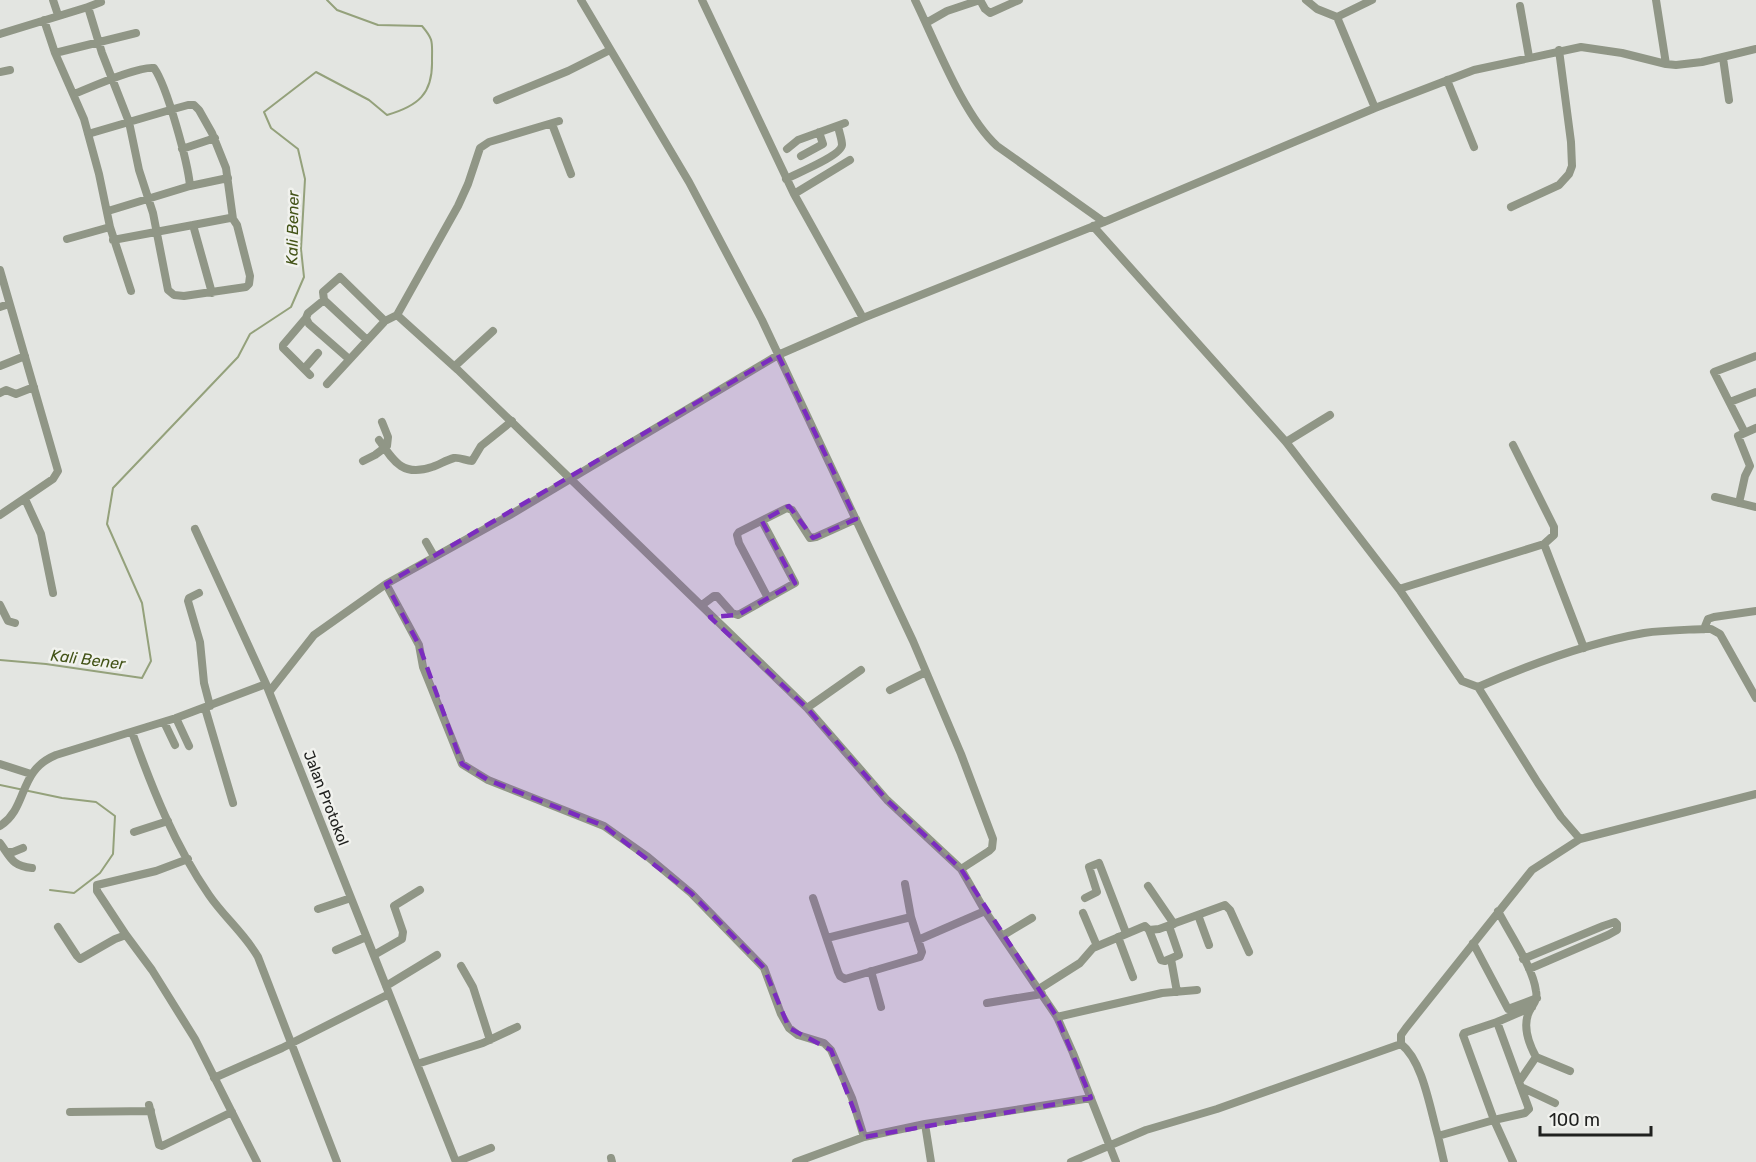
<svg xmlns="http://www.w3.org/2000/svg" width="1756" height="1162" font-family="Rubik,sans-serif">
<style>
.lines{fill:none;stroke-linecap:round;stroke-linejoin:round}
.stream{stroke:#94a17b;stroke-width:2}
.minor{stroke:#909686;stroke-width:8}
.marked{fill:#7b2cbf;fill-opacity:0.2;stroke:#7b2cbf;stroke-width:4.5;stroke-dasharray:12 8;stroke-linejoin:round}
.labels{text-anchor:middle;stroke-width:5;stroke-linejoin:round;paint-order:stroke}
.street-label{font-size:15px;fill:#20211f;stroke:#f1f2ee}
.water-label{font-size:16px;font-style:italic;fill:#435317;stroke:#f1f2ee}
</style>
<rect width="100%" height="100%" fill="#e3e5e1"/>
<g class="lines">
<!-- stream -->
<path class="stream" d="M0,660L46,664L142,678L151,661L142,603L107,524L113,488L238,357L250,334L291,307L304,277L301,249L305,179L298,149L271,128L264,112L316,72L369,100L387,115C418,106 433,94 432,60C432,42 434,40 422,26L378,25L337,10L327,0
M0,785L62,798L96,802L115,816L113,854L100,873L74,893L50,890"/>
<!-- minor -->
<path class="minor" d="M53,0L58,15
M581,0L689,182L762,320L913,641L961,754L993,839L992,848L989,851L961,869L985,911L1057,1017L1073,1053L1116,1162
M702,0L794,194L863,318
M915,0C936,43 963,115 997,146L1104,222
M1306,0L1317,9L1337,17L1375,108
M1656,0L1666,64
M1520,6L1529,57
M88,7L101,2
M1337,17L1372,0
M44,20L55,53L84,119L99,174L110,227L67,239
M926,23L947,11L980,0L985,9L990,13L1019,0
M0,34L88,7L102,53L129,122L139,170L153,213L168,290L174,295L184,296L246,287L249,284L250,276L237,225L233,219L230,218L193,225
M55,53L136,33
M1723,58L1729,100
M0,72L10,70
M1447,80L1474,147
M74,94C92,87 138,66 154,68C167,86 188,163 190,186L108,211
M497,100L568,71L610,50
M552,124L571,174
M88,134L170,110L188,105H194L199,110L212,133L226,168L233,219
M182,149L215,138
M787,149L798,140L845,123
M801,156L823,144L819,132
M786,179C797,173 841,156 842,145C842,139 839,132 838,126
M190,186L228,178
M794,194L850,160
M1511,207L1559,185L1569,174L1572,166L1571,142L1559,50
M110,227L131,291
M113,240L193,225L212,293
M0,270L58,471L53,479L0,515
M324,300L323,292L340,277L385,321
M0,307L9,304
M397,315L458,370L807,708L887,800L961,869
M306,318L283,345V348L310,375
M349,359L309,324L306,318L308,313L324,300L367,340
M0,366L25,356
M455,366L493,331
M304,369L318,353
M327,384L385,321L397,315L458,206L468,184L480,148L489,142L559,121
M0,393L6,390L16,394L34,387
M1730,402L1756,392
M1745,433L1714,372L1756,356
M379,440C394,462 403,477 432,467C439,465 446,460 454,458C460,457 466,461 472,461L481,446L512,421
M1286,442L1330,415
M363,461L375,455L387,446L388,437L382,422
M1715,497L1756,507
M25,499L41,534L53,593
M1739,503L1745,476L1750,466L1738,436L1756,428
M195,529L266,684
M426,542L434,556
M1544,544L1584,648
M386,584L419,645L423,667L462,764L488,780L604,826L648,857L691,893L764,968L781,1014L789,1028L798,1035L824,1043L831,1050L852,1098L864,1137
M1399,589L1544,544L1554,535V527L1513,445
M199,593L189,598L188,601L200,642L204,683L210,706
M768,598L739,543L737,535L739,532L787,508L792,510L810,538L816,537L856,519
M0,605L8,621L15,623
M702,605L714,596H717L732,613L738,615L795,583L762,521
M1704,629L1708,619L1714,617L1756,611
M1478,687C1531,664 1587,643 1644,633C1664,630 1684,630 1704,629H1711L1720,634L1756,698
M890,690L926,672
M270,691L314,635L386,584L510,515L778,355L863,318L1104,222L1375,108L1474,70L1581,47L1622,53L1666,64L1676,65L1702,62L1756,49
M205,708L233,803
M807,708L861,670
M176,718L189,746
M164,722L175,745
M132,732C152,788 175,846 209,895C224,917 245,934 258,957L337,1162
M0,764L31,774
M0,826C29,807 17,771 56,755L176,718L266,684L456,1162
M134,832L168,821
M1580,839L1756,794
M0,843C11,858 12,866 32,868
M7,852H13L23,848
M1148,886L1174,924
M813,898L838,972L840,976L845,979L920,957L922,952L911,917L905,884
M1085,898L1097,892L1089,867L1099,863L1126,933
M318,909L351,898
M1498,911C1509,933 1533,967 1536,991C1538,1000 1533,1004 1529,1012C1522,1027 1529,1044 1536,1057
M1083,913L1097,946
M1198,915L1209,945
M58,927L77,956L80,959L115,939L126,935L152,970L195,1039L257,1162
M1149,930L1161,960L1165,961L1179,955L1169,926
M126,935L97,891V885L156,871L188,859
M1002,936L1032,918
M1118,937L1133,977
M827,938L911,917
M918,940L985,911
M1473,943L1508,1009L1537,998
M336,950L366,937
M374,955L402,939L403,932L394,906L420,890
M1171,959L1177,992
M1523,959L1603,926L1615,922L1617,924V930L1608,935L1529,969
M461,966L473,987L490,1040
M871,971L881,1007
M386,986L437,955
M1039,989L1080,963L1093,948L1145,926L1149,930L1159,929L1225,905L1230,910L1249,952
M987,1003L1042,994
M1057,1017L1162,993L1197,990
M1497,1022L1529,1109L1525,1113L1494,1120L1463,1035L1464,1033Z
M1497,1022L1532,1007
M1401,1044C1423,1061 1430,1109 1438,1136L1494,1120L1513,1162
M417,1064L483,1043L517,1027
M214,1078L282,1048L389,994
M1519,1082L1536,1057L1570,1071
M1521,1087L1555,1103
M149,1105L159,1145L162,1146L232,1112
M70,1112L151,1111
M925,1124L931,1162
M1438,1136L1444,1162
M611,1158L612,1162
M456,1162L491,1148
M796,1162L864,1137L925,1124L1091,1098
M1071,1162L1146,1130L1217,1109L1401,1044V1035L1406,1028L1532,870L1580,839L1561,817L1538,783L1478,687L1462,681L1399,589L1286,442L1093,226"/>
</g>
<!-- marked area -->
<path class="marked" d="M778,355L856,519L813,538L789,506L762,521L795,583L738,615L710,617L807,708L887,800L961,869L1057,1017L1091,1098L864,1137L831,1050L789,1028L764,968L691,893L604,826L488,780L462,764L419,645L386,584Z"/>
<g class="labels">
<!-- street labels -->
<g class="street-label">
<text transform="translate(326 798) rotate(69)" y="5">Jalan Protokol</text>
</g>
<!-- water labels -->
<g class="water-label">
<text transform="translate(292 228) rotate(-89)" y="6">Kali Bener</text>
<text transform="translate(88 659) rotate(7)" y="6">Kali Bener</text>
</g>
</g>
<!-- scale -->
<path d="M1540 1126v9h111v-9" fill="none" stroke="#20211f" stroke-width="3"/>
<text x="1549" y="1126" font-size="18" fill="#20211f" stroke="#f1f2ee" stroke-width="4.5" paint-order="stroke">100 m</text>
</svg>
